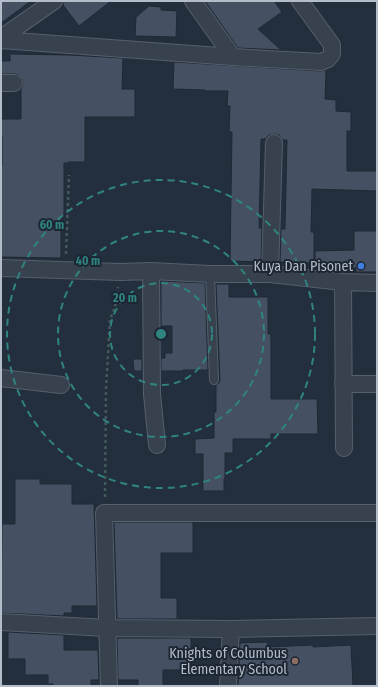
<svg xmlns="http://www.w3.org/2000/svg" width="378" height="687" font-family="'Fira Sans Condensed',sans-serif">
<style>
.building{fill:#455162;stroke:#1f2835}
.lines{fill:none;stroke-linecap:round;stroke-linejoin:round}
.service-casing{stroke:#565f6c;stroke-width:10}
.minor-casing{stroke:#565f6c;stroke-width:18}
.path{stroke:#44595c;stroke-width:2.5;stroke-dasharray:3 3;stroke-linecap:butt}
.service{stroke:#38414e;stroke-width:8}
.minor{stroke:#38414e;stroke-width:16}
.ring{fill:none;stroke:#308480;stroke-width:2;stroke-dasharray:7 5}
.shop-dot{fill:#3f7fe0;stroke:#1d2633;stroke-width:1.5}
.education-dot{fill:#8d6e63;stroke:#1d2633;stroke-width:1.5}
.labels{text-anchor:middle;stroke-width:4;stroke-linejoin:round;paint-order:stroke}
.poi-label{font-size:14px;fill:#b4bcc9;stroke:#1d2633;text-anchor:end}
.centre{fill:#308480;stroke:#1d2633;stroke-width:2}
.ring-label{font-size:12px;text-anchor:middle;font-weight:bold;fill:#308480;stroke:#1d2633;stroke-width:4;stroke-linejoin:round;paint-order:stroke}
</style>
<rect width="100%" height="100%" fill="#242f3e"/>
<!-- building -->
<path class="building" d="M1,1H31L1,23Z
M63,1H111L79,26L63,5Z
M205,1H274L282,12L258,29L281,50L238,48Z
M149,6L161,7V10L177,11L176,37L135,36L136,17Z
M10,54L69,55L123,58L122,89H135V117H85V162H68V163H64V216H61V258L1,257V166H2V136H1V119H21V89L22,87L23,83L22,79L18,75L14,74H1V61H10Z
M174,62L320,71L326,70L325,99L336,100V111L351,112V131H347V171H377V191L312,189L311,232H314V263L280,262L281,229H285L287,140H283L279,135L274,134L269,135L265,139H261L259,228H262L261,262L230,261L232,132H229L230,106H227L228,91H205V90L173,89Z
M354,231H377V272H356V268H315V251L354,250Z
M161,281L205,283L208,370H183V371H161V358H165V353H172V326H161Z
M216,284H229V297H268V334H271V399H317L318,434H271V439H233V453H225V479H224V491H203V454H195V439L214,438V412H216V385L219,383L220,380Z
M133,359H142V371H134Z
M15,479H40V484H72V504H94L97,606H72V613H64V616L1,613L2,524H15Z
M114,522H193V553H161V598H177V619H117Z
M8,632L64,635V650H98L99,680H91V686H53V684H48V675H25V659H8Z
M117,638H191V670H163V686H138V680H118Z
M267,642L268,647L313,645V647L351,645L353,686H238L240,643Z"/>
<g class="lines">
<!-- service casing -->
<g class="service-casing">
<path id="service" d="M210,274L214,380"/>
</g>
<!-- minor casing -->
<g class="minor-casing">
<path id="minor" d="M193,1L233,57
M1,38L54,1
M1,40L233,57L321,62L328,59L332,54V45L300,1
M1,83H14
M1,268L120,272L151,271L210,274H270L343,282L377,283
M151,271L152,394L157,445
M270,274L274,143
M343,282L344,448
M1,378L61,385
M343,384H377
M1,622L107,628L231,629L377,626
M109,686L104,513H377
M228,686L231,629"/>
</g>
<!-- path -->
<path class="path" d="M66,254L69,175
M105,497L106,388L110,320L115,307L118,287"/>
<!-- service -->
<use href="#service" class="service"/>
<!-- minor -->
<use href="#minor" class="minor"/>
</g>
<!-- distance rings -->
<g class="ring">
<circle cx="161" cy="334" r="51"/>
<circle cx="161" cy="334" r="103"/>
<circle cx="161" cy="334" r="154"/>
</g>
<!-- markers -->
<circle class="shop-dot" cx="361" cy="266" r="4"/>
<circle class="education-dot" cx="295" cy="661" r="4"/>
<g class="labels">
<!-- poi labels -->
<g class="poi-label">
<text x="353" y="271">Kuya Dan Pisonet</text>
<text x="287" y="658">Knights of Columbus<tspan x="287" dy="16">Elementary School</tspan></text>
</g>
</g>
<circle cx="161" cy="334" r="6" class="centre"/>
<g class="ring-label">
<text x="52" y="229">60 m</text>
<text x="88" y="265">40 m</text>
<text x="125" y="302">20 m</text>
</g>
<!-- border -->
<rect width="378" height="687" fill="none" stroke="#b4bcc9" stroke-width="4"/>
</svg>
